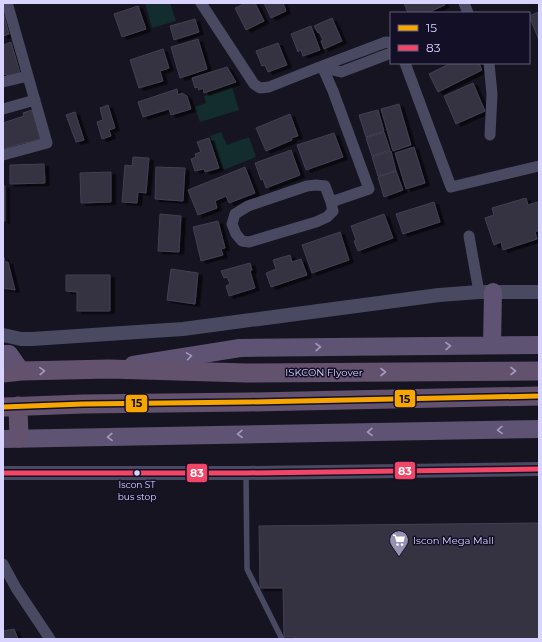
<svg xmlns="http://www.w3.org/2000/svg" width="542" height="642" font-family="Montserrat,sans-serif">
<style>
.green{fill:#132c2d}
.building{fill:#343243;stroke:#433f54;filter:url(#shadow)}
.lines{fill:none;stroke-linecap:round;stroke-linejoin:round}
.service{stroke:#4a4962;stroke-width:5.5}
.minor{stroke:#4a4962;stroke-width:11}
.tertiary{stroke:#4a4962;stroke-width:14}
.primary{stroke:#5e5373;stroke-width:18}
.trunk{stroke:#62526e;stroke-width:19}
.bus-1-casing{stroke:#130f26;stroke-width:8}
.bus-2-casing{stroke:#130f26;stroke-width:8}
.bus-1{stroke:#f7a600;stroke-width:5}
.bus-2{stroke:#f34667;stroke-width:5}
.oneway{stroke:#a29ac0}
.oneway2{stroke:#a39abe}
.bus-dot{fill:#d9d4ff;stroke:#130f26;stroke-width:1.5}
.labels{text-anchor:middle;stroke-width:3;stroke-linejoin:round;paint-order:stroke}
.bus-label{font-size:9px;fill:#d9d4ff;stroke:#130f26}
.street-label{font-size:10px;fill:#d9d4ff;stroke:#130f26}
.poi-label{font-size:10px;fill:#d9d4ff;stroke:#130f26;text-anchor:start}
.line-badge{stroke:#130f26;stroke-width:1.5}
.badge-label{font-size:11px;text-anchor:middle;font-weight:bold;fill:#fff}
.pale-badge-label{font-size:11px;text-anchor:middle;font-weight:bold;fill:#111}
</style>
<defs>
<filter id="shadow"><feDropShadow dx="4.5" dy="2.5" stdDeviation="0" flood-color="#0009"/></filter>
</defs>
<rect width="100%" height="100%" fill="#161421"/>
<!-- green -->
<path class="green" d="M145,3H170L176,21L152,28Z
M232,87L239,110L200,122L195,107L206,103L204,96Z
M221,132L227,145L249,137L256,157L223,170L210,136Z"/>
<!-- building -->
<path class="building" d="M246,3H255L264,21L246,30L235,8Z
M264,3H283L286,11L271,18Z
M404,3H444L445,5L427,13H408Z
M138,6L146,29L122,37L114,14Z
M3,12L9,34L3,36Z
M539,12V40L529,16Z
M332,18L342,41L324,49L321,41L323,40L319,32L318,33L314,26Z
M195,19L199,32L174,40L170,26Z
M311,26L320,50L303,56L301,50L298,52L291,34Z
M198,39L207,69L180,78L171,47Z
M11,42L20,73L7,76L6,74L3,75V45Z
M278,43L287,65L268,72L265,65L262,66L256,51Z
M163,49L169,68L160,71L163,81L139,88L130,60Z
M451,63H479L482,70L438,92L429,74Z
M227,67L236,82L204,93L203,88L199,90L198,87L195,88L192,78Z
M473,83L485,111L456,124L444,96Z
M177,89L178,95L182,93L187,96L191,109L171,115L169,109L143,117L138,102Z
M399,104L411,145L393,151L381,109Z
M108,105L115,128L109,130L111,136L102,139L97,122L103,120L100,108Z
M32,110L41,139L27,143V142L3,149V123L24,116L23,113Z
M378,110L384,131L366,137L359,115Z
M75,112L84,140L76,142L66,115Z
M290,114L298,136L291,138L292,140L266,151L256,128Z
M384,132L390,150L372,156L366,138Z
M334,133L343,157L306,170L297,145Z
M209,138L219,168L205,172L204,169L195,171L191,159L196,157L195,154L201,152L197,142Z
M414,147L425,183L406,189L395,153Z
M291,150L300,175L266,188L263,179L261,180L255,163Z
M391,151L396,171L378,176L372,157Z
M133,157L149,158L146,193L138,192L137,203L122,202L125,165L132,166Z
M44,164L45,183L10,184V165Z
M156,167L185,168L183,201L155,199Z
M245,167L255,193L229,203L226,196L215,201L217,208L198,215L188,190Z
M396,171L403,190L384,197L378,177Z
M111,172V202L81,203L80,173Z
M3,186H5V221H3Z
M526,198L528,205L538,202L539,204V230L535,232L537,239L503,250L501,242L494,245L485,218L494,215L492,208Z
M434,202L440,222L403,234L396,214Z
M160,214L181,216L179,252L158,251Z
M384,214L393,238L358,251L354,241L356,240L351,226Z
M218,221L225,248L221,249L223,255L201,261L193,227Z
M340,232L349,260L312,273L302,245Z
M290,255L292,262L301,259L307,275L271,287L266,273L276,269L273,260Z
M3,257H4L5,262H8L15,290L3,288Z
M250,263L252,270L250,271L255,288L229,296L226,286L230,284L227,277L224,278L221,271Z
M171,269L198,273L195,304L167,300Z
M66,275H110V311H77V292L66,291Z
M539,523V639H295V637H284L283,588H260L259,526Z
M14,629L18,639H3V631Z"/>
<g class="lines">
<!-- service -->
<path class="service" d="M246,473L247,569L282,639"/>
<!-- minor -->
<path class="minor" d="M201,3L254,84L260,88L269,87L322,66L386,42L391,43
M464,3L468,13
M3,4L8,6L47,143L3,155
M405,63L451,187L539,166
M489,63L492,94L490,135
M322,66L333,91L369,189L331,202L333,211L327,217L316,222L249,242L242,241L236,234L232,224L235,214L248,206L307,186L316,185L325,186L331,202
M322,66L333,70L341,72L391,53
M3,82L28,76
M3,109L35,100
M469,236L479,292
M3,564L16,588L50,639"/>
<!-- tertiary -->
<path class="tertiary" d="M3,335L21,339H32L183,329L439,295L479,292H539
M3,473H246L539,469"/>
<!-- primary -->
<path class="primary" d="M492,345L493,292
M3,354H9L21,371
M133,365L240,348L539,345
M3,439L539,429"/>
<!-- trunk -->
<path class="trunk" d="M3,373L21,371L109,369L246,373L539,371
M18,406L19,438
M3,407L83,404L249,402L539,396"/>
<!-- bus-1 casing -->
<g class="bus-1-casing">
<path id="bus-1" d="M3,407L83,404L249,402L539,396"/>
</g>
<!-- bus-2 casing -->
<g class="bus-2-casing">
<path id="bus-2" d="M3,473H246L539,469"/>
</g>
<!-- bus-1 -->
<use href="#bus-1" class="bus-1"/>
<!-- bus-2 -->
<use href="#bus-2" class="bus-2"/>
</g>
<!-- one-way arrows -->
<defs><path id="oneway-chevron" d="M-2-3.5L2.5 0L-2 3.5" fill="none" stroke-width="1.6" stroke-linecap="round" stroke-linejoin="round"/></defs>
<g class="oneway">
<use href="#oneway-chevron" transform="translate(448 346) rotate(-1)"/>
<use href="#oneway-chevron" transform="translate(318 347) rotate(-1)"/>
<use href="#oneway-chevron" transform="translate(189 356) rotate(-9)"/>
<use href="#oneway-chevron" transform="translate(500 430) rotate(179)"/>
<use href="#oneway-chevron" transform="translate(370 432) rotate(179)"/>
<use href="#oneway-chevron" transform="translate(240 434) rotate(179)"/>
<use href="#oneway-chevron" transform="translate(110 437) rotate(179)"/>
</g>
<g class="oneway2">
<use href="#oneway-chevron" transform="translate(42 371) rotate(-2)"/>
<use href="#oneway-chevron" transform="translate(513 371)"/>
<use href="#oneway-chevron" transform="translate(383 372)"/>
</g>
<!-- icons -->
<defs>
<g id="supermarket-pin" transform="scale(1)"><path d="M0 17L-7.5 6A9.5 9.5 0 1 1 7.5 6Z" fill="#9591b1" stroke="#130f26"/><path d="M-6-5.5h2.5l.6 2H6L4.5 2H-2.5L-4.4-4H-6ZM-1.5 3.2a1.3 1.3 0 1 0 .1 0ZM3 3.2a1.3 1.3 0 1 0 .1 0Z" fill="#fff"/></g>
</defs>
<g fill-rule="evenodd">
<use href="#supermarket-pin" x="399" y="540"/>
</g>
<!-- markers -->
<circle class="bus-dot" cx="137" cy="473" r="3.5"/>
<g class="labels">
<!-- bus labels -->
<g class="bus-label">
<text x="137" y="488">Iscon ST<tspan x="137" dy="12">bus stop</tspan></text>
</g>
<!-- street labels -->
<g class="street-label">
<text x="324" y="376">ISKCON Flyover</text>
</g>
<!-- poi labels -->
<g class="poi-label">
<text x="413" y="544">Iscon Mega Mall</text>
</g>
</g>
<g class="line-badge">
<rect x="394" y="389" width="22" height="19" rx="4" fill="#f7a600"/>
<rect x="125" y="394" width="23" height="19" rx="4" fill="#f7a600"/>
<rect x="394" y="461" width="22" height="19" rx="4" fill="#f34667"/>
<rect x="186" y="463" width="22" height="20" rx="4" fill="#f34667"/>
</g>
<g class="badge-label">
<text x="405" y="475">83</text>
<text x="197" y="477">83</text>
</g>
<g class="pale-badge-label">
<text x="405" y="403">15</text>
<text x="137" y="407">15</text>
</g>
<!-- border -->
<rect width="542" height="642" fill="none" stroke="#d9d4ff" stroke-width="8"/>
<!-- legend -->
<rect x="390" y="12" width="140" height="52" fill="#130f26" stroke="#625e7d"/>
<rect x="398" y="25" width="20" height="6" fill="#f7a600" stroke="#625e7d"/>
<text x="426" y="32" font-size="12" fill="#d9d4ff">15</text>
<rect x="398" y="45" width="20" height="6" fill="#f34667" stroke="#625e7d"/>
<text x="426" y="52" font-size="12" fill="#d9d4ff">83</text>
</svg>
